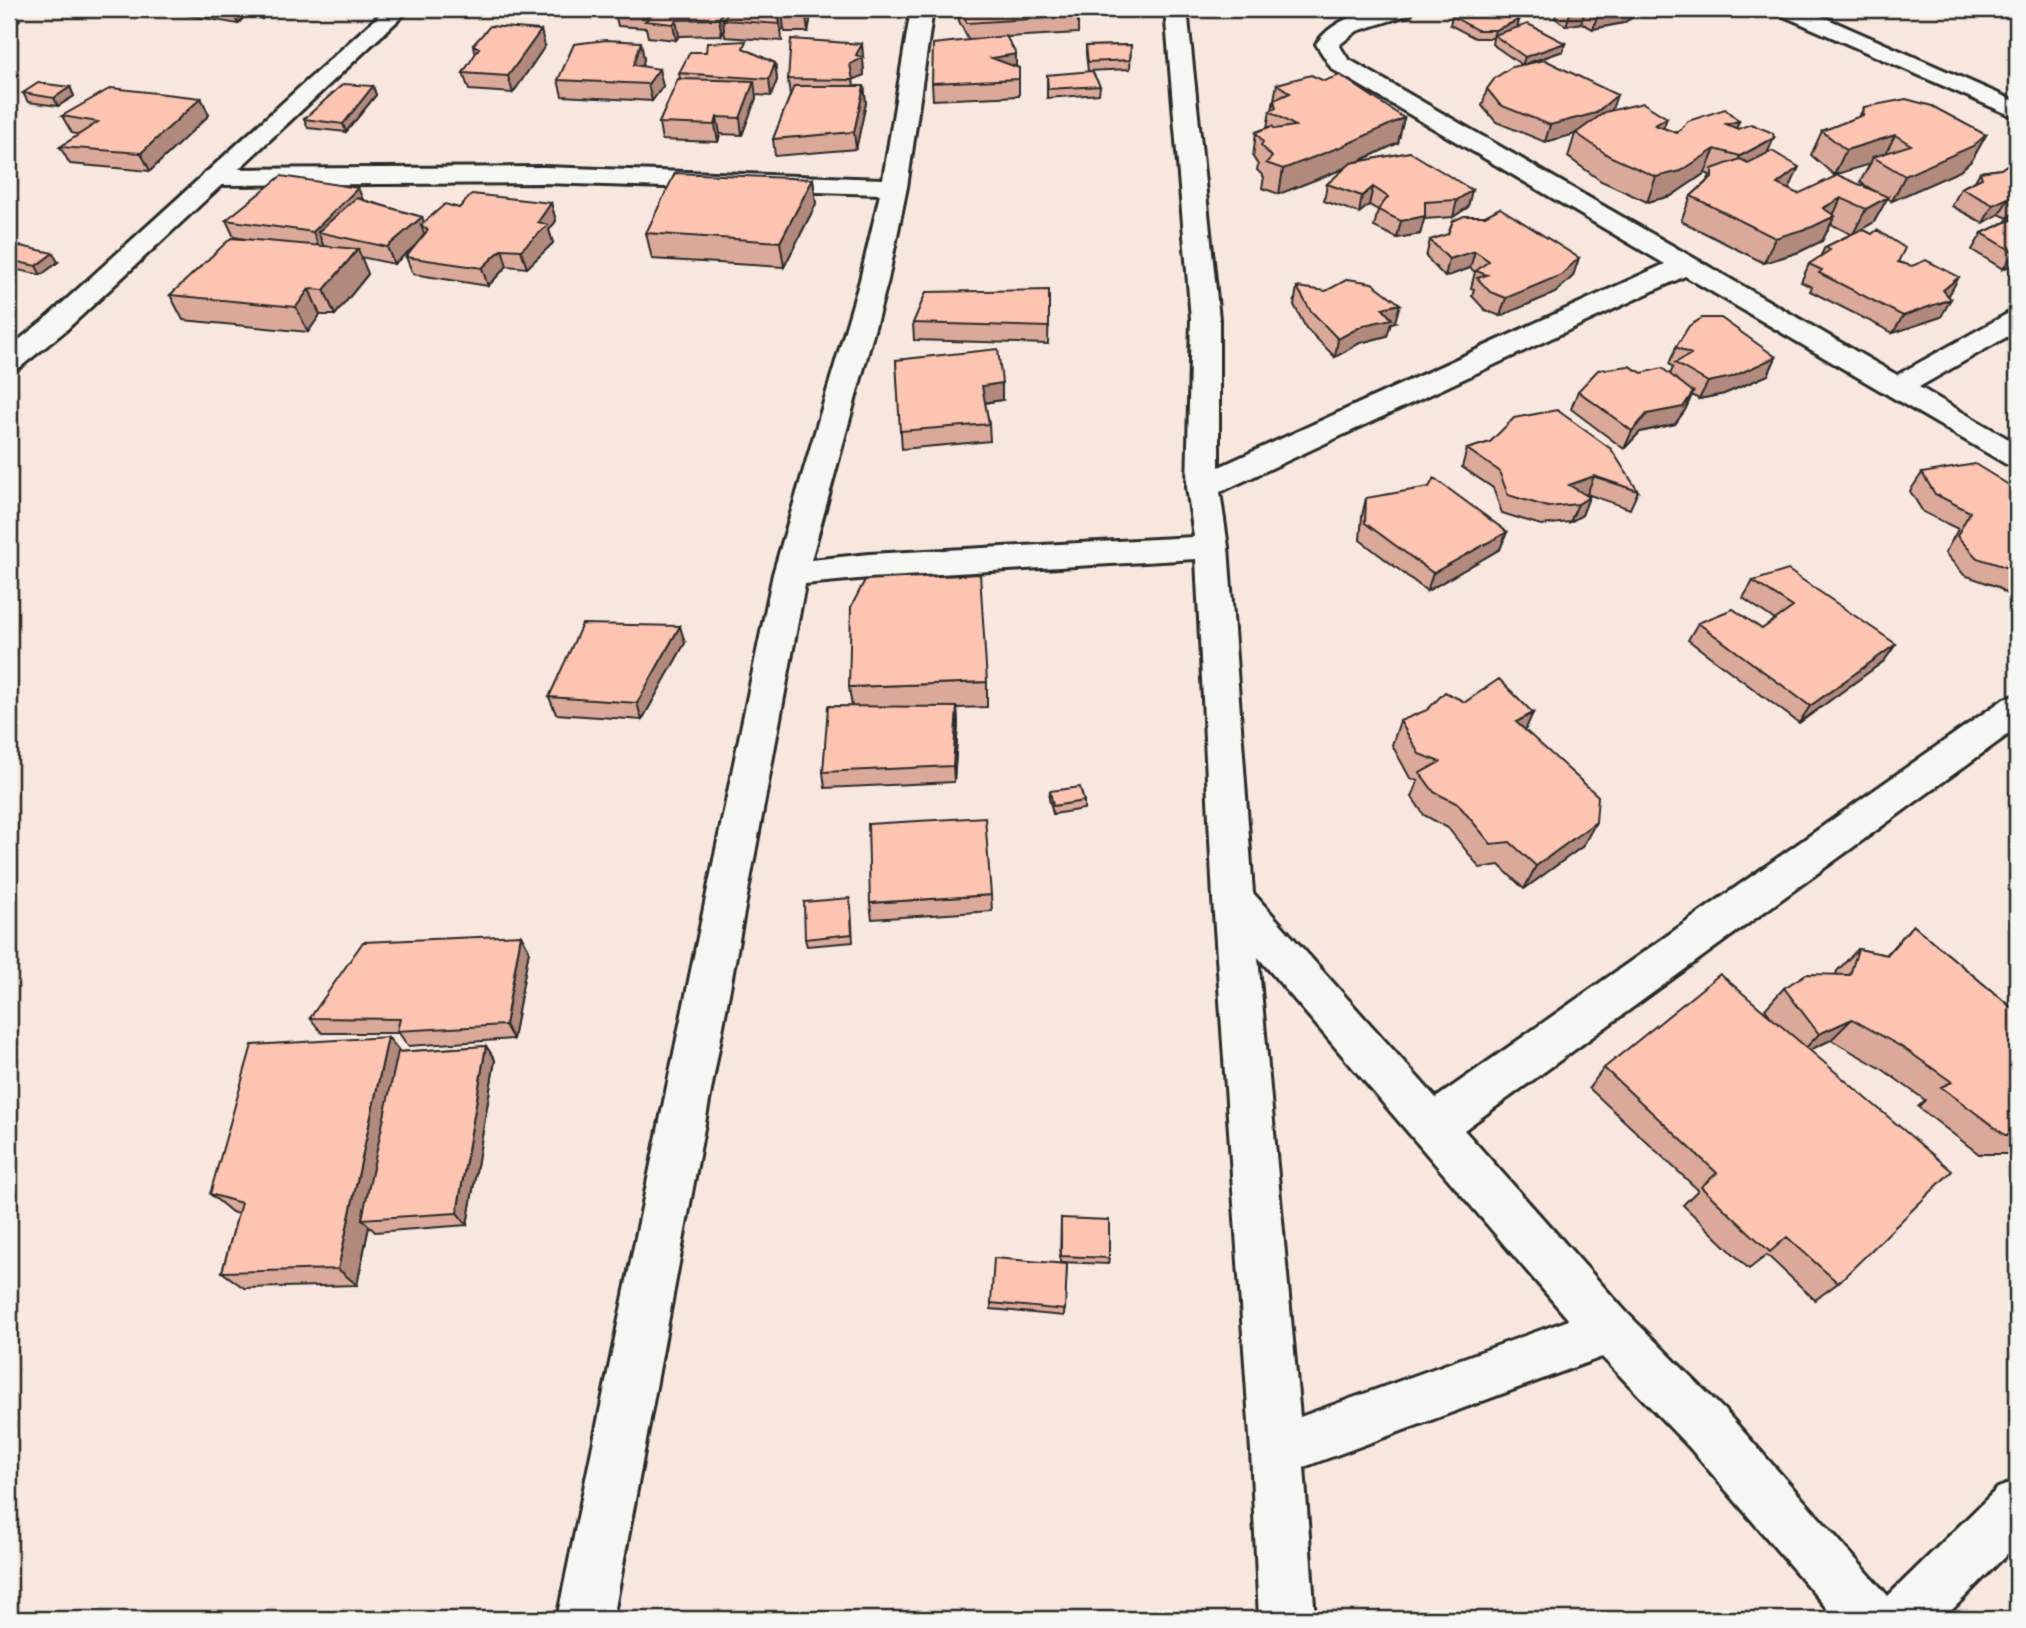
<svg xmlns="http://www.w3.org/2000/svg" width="2026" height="1628" font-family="'Architects Daughter',sans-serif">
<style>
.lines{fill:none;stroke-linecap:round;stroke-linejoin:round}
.minor-casing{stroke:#2b2b2b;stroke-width:6}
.tertiary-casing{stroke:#2b2b2b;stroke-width:6}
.minor{fill:#f6f6f2;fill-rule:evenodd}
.tertiary{fill:#f6f6f2;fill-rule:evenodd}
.wall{fill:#daa999;stroke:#2b2b2b;stroke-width:2}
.shaded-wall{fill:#b1897d;stroke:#2b2b2b;stroke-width:2}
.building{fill:#fdc4b2;stroke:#2b2b2b;stroke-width:2}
</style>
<rect width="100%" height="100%" fill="#f8e7df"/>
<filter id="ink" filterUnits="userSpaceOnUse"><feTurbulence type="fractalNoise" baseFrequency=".0143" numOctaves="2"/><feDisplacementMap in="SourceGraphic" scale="14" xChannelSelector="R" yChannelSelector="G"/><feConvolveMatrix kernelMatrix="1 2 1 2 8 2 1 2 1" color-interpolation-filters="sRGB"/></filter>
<g filter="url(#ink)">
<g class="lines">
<!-- minor casing -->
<g class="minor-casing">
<path id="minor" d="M911,9H933L907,187L888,280L811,560L869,554L1194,537L1187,487L1191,319L1165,9H1187L1219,319V467L1665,264L1332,69L1316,44C1337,13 1380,7 1414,9L1411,14L1357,31L1339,45L1348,59L1897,375L2007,314L2017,312V331L1919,387L2017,444V467L2006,464L1685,276L1220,492L1228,547L1253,893L1436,1098L2004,699L2017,695V728L1464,1130L1627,1313L1726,1412L1888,1596L1998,1488L2017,1481V1544L1943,1619H1836L1690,1448L1602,1357L1304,1467L1315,1619H1259L1251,1451L1213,899L1196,559L869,578L805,584L613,1619H557L773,574L860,280L880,194L544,183L214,185L205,182L201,177L205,172L214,169L544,167L883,179ZM1258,957L1569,1320L1300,1417Z
M1776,9H1805L2017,102V118L1779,14Z"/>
</g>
<!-- tertiary casing -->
<g class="tertiary-casing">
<path id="tertiary" d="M386,9H410L65,331L19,368L9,371V348L45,319Z"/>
</g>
<!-- minor -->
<use href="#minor" class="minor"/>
<!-- tertiary -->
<use href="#tertiary" class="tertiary"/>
</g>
<!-- wall -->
<path class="wall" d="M158,9H273L262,19L248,12L238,24L158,10Z
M614,9H812L808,32H785L784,29L781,30L782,41L725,37L724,29L722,35L679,36L676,40L648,37L646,28L618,26Z
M958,9H1075L1078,16V33L1006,37L1016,67L1019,68V96L933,100L932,83L991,38L968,39L959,21Z
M1557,9H1646L1623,23L1593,29L1581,23L1566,26L1555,18Z
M1452,16L1519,20L1517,27L1565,43L1563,51L1524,65L1612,111L1677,133L1739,121L1736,128L1767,153L1788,190L1798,194L1876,192L1860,182L1870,164L1834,175L1811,155L1822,131L1859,117L1864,107L1986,135L1972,160L1960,171L1892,201L1887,198L1874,222L1862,229L1898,262L1949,295L1941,317L1893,333L1810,291L1812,287L1801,282L1809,264L1820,257L1825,247L1851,234L1831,224L1822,241L1799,252L1764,263L1681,221L1691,196L1707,181L1710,175L1705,173L1671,196L1647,202L1601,181L1568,157L1575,134L1545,142L1496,122L1482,106L1487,89L1522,65L1492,44L1493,38H1475L1450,25Z
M862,44L864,75L853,80L854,86H864L866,103L856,149L775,156L773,139L790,96L788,79Z
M473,45L545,46L513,93L469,90L463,73L476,54Z
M1131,45L1130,69L1088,71L1086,54V46Z
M747,50L775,63L777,80L771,96L756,95V98L742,135L720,134L718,142L662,140L659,123L680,79L679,73L706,52Z
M644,59L642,66L663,86L652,101L562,96L558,80Z
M1047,75L1100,86L1099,94L1047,98Z
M1277,84L1404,118L1398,143L1357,162L1410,152L1468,207L1453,217L1424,219L1420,234L1397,238L1374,227L1378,210L1369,205L1359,213L1324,201L1327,184L1347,167L1279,194L1262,188L1264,177L1257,170L1258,165L1253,157L1256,132L1267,128L1270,111L1272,110Z
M373,86L376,95L346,132L308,128L304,119Z
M70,87L74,96L58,106L28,102L23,93Z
M201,98L209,115L150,171L70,164L60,147L79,135L72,133L62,116Z
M2017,160V262L2003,269L1972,250L1982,233L2005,222L2008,218L1999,214L1983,223L1952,206L1961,188L1975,181L1980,172L2001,169Z
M813,179L816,204L784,267L652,259L646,233Z
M358,188L363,200L422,217L424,223L459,208L551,203L556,221L549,230L553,243L527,268L507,266L488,286L413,274L406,257L415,246L394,264L361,257L368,274L335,315H320L308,332L183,320L170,295L251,240L234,237L226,220Z
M1430,240L1573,276L1555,293L1500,316L1485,310L1472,296L1474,289L1471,288L1475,272L1470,268L1445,277L1426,257Z
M9,255L58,262L41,275L9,268Z
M1297,287L1395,322L1391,323L1387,336L1360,343L1335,357L1306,328L1294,305Z
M1049,290L1048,344L914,340L913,323Z
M1676,347L1776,357L1768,375L1724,394L1699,399L1692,395L1685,410L1675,424L1640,432L1624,449L1571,409L1578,391L1642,373L1670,375L1673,367L1669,364Z
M896,360L1002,400L985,403L989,424L990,441L902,449Z
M1490,442L1638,491L1630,509L1587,494H1585L1589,497L1582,515L1570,522L1541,525L1502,513L1493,488L1462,467L1467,449Z
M1922,473L2017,490V603L1998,587L1964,575L1945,553L1958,529L1923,512L1910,491Z
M1366,498L1507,532L1500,549L1427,591L1360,540L1362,516Z
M1753,581L1896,644L1884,661L1799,723L1688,640L1698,623L1762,629L1775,620L1743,598Z
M685,643L642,720L556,714L549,697Z
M987,682V707L957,708L958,724L954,782L825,788L823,772L852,707L849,687Z
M1400,721L1525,730L1583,846L1524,889L1499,865L1480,868L1448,828L1424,815L1412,797L1418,781L1410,778L1392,745Z
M1050,791L1084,801V809L1053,814L1049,799Z
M991,895L992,911L872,919L870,903Z
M851,906L853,942L807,946L805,939Z
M1913,925L2017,1012V1154H1979L1918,1107L1925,1100L1882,1069L1831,1040L1809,1050L1838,1283L1815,1300L1767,1255L1749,1269L1683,1205L1698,1190L1589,1088L1604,1068L1773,1020L1765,1009L1784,988L1836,975L1837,971L1858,949L1886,955Z
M521,935L529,950L513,1039L408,1046L399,1033H322L310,1018Z
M388,1037L400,1052L486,1046L495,1060L467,1225L375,1232L369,1226L357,1285L244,1288L222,1272L238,1214L232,1212L210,1194Z
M1061,1218L1109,1258L1108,1264L1060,1262Z
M1067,1264L1064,1316L991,1309V1303Z"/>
<!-- shaded-wall -->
<path class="shaded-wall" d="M231,9H247L248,12L238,24Z
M258,9H273L262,19Z
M723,9H732L723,20L724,29L722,35L719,19Z
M807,9H812L808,32L806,16Z
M1575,9H1586L1581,23L1566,26L1571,10Z
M1619,9H1646L1623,23L1593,29L1598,13Z
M15,12L20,20L9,27V16Z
M782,13L784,29L781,30L778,14Z
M676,20L679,36L676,40L673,24Z
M1519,20L1517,29L1494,35L1493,38L1495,30Z
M541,30L545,46L513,93L508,76Z
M641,42L644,59L638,82L634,65Z
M1565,43L1563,51L1522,65L1525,57Z
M862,44L864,75L852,80L850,64Z
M1016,54V71L992,58Z
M775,63L777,80L771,96L769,79Z
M659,69L663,86L652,101L648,84Z
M754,81L756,98L742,135L740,118Z
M373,86L376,95L346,132L343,124Z
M864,86L866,103L856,149L854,132Z
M70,87L74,96L58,106L54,98Z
M1617,95L1611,112L1576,133L1575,134L1545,142L1550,125Z
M201,98L209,115L150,171L141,153Z
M717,117L720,134L718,142L715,125Z
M1404,118L1398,143L1338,171L1279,194L1283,169Z
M1667,118L1658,143L1655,125Z
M1739,121L1729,146L1726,124Z
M1895,135L1883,159L1873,157L1870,164L1834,175L1846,150Z
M1986,135L1972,160L1960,171L1892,201L1905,176Z
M1774,138L1763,163L1729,180L1740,156Z
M1715,149L1705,173L1671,196L1647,202L1656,177Z
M1799,167L1788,192L1777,184Z
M813,179L816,204L784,267L780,242Z
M1373,187L1369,205L1359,213L1362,196Z
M358,188L365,206L318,232L324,247L320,250L313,232Z
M1472,190L1468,207L1453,217L1457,200Z
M1888,197L1874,222L1853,234L1866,209Z
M2010,197L1999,214L1983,223L1993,205Z
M1841,198L1832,218L1835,216L1822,241L1799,252L1764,263L1775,238Z
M551,203L556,221L549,230L553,243L527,268L521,250L538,222Z
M1425,216L1420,234L1397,238L1401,221Z
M422,217L426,228L421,225L425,237L394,264L387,247Z
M358,249L368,274L335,315L324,290Z
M502,249L507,266L488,286L482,268Z
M2017,250V262L2003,269L2014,252Z
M1475,251L1470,268L1445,277L1449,259Z
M53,253L58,262L41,275L36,266Z
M1579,258L1573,276L1555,293L1500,316L1506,298Z
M1959,277L1949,295L1938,304L1951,299L1941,317L1893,333L1903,316L1943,290Z
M309,289L320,315L308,332L296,307Z
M1400,304L1395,322L1391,323L1387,336L1360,343L1335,357L1338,339L1382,308Z
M1776,357L1768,375L1724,394L1699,399L1708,382Z
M1002,383V400L982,403V386Z
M1693,392L1685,410L1675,424L1640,432L1624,449L1632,431L1647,414Z
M1594,476L1587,494L1562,502L1569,485Z
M1589,497L1582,515L1570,522L1578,504Z
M1507,532L1500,549L1427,591L1433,573Z
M680,626L685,643L642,720L637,703Z
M1896,644L1884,661L1799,723L1810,706Z
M957,707L958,724L954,782L953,766Z
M1533,713L1522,737L1516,722Z
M1596,822L1583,846L1524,889L1536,866Z
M521,935L529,950L513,1039L505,1025Z
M1852,1019L1831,1040L1799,1055L1819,1034Z
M388,1037L404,1057L362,1219L369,1226L357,1285L338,1269Z
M486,1046L495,1060L467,1225L457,1213Z"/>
<!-- building -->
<path class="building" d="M614,9H723L719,19L676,20L673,24L645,21L653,13Z
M731,9H807L806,16H783L782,13L778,14L780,24L723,20Z
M960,9H1075L1078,16L967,23Z
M1470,9H1499L1519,20L1495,30H1477L1452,16Z
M1590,9H1619L1598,13Z
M1528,24L1565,43L1525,57L1494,35Z
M490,26L541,30L508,76L463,73L479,48L473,45Z
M1006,36L1016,54L992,58L1019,68V79L932,83L933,44Z
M791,39L862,44L856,55L863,58L850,64L853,80L788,79Z
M606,40L641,42L634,65L659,69L648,84L558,80L574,44Z
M746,41L743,48L775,63L769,79L679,73L690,52H706L707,43Z
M1131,45L1130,60L1088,62L1086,46Z
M1545,60L1617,95L1596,113L1550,125L1500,105L1487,89L1495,78L1512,67Z
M1092,71L1100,86L1048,89L1047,75Z
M1311,75L1324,81L1340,75L1404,118L1343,146L1283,169L1266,163L1272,157L1261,145L1263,142L1256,132L1272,126L1275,129L1295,126L1270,111L1276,108L1274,100L1290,93L1277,84Z
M678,79L754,81L740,118L717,117L715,125L659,123Z
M38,83L70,87L54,98L23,93Z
M343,84L373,86L343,124L304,119Z
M794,86H864L854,132L773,139Z
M111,88L201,98L141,153L60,147L98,122L62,116Z
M1906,99L1932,106L1986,135L1973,146L1905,176L1873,157L1911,145L1895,135L1846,150L1822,131L1863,115L1864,107Z
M1643,103L1667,118L1655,125L1677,133L1688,121L1725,109L1739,121L1726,124L1738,129L1751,124L1773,133L1774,138L1740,156L1715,149L1681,171L1656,177L1609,156L1576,133L1605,112Z
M1772,151L1799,167L1777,184L1798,194L1838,175L1888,197L1866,209L1841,198L1823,208L1835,216L1812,227L1775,238L1691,196L1712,177V169L1740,159L1748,163Z
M1410,152L1472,190L1457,200L1425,202V216L1401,221L1378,210L1388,197L1373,187L1362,196L1327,184L1351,163Z
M2015,159L2017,160V200L2010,197L1993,205L1961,188L1982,178L1980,172L2001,169Z
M675,173L813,179L780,242L646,233Z
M281,176L358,188L313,232L226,220Z
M472,194L551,203L538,222L548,225L521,250L502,249L482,268L406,257L428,230L421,225L445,204L459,208Z
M356,198L422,217L387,247L318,232Z
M1500,208L1579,258L1561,275L1506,298L1490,292L1477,278L1487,275L1476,271L1489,261L1475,251L1449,259L1430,240L1448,234L1453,221L1464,216H1485Z
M2017,214V250L2014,252L1982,233L2011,220L2010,215Z
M1862,229L1872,234L1877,230L1905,248L1898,262L1912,266L1926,260L1959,277L1943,290L1951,299L1903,316L1819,273L1822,270L1809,264L1830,250L1825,247Z
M231,238L358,249L324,290L309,289L296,307L170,295Z
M20,246L53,253L36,266L9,260V255Z
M1348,279L1372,283L1400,304L1382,308L1392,319L1364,325L1338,339L1310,310L1297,287L1326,291Z
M1049,290V327L913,323L926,292Z
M1702,318H1721L1776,357L1732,377L1708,382L1675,363L1691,354L1676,347L1689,326Z
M998,349L1002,383L982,386L989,424L900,431L896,360Z
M1629,366L1642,373L1662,368L1693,392L1683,407L1647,414L1632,431L1578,391L1598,370Z
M1557,410L1611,449L1638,491L1594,476L1569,485L1589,497L1578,504L1548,507L1508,495L1499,471L1467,449L1490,442L1514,418Z
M1975,464L2017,490V574L2012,569L1977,558L1957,536L1970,512L1935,494L1922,473Z
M1434,478L1507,532L1433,573L1365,523L1366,498L1429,487Z
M1788,570L1896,644L1810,706L1698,623L1733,609L1762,629L1793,607L1753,581Z
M980,574L987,682L849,687L851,607L865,580Z
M582,624L680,626L637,703L549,697Z
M1499,679L1533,713L1516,722L1598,796L1596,822L1536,866L1510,842L1491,844L1458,804L1434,792L1420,773L1440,762L1419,754L1400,721L1427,710L1445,692L1465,702Z
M828,706L957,707L953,766L823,772Z
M1080,787L1084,801L1053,806L1050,791Z
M985,817L991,895L870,903L868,824Z
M850,898L852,934L805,939L804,902Z
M1913,925L2017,1012V1135H2005L1941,1087L1952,1082L1905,1049L1852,1019L1819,1034L1784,988L1806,974L1850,975L1858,949L1887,955Z
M521,935L505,1025L397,1031L400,1019L310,1018L363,942Z
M1720,974L1952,1171L1838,1283L1787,1237L1770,1252L1701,1187L1717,1173L1604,1068Z
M388,1037L338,1269L222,1272L241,1203L210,1194L252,1045Z
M486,1046L457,1213L362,1219L398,1052Z
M1061,1218L1109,1220V1258L1061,1256Z
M994,1258L1067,1264L1065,1310L991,1303Z"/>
</g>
<!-- margin -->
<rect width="2026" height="1628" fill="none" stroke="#f6f6f2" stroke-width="35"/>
<rect x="18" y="18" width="1991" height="1593" fill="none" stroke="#2b2b2b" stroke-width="2.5" filter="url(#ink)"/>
</svg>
